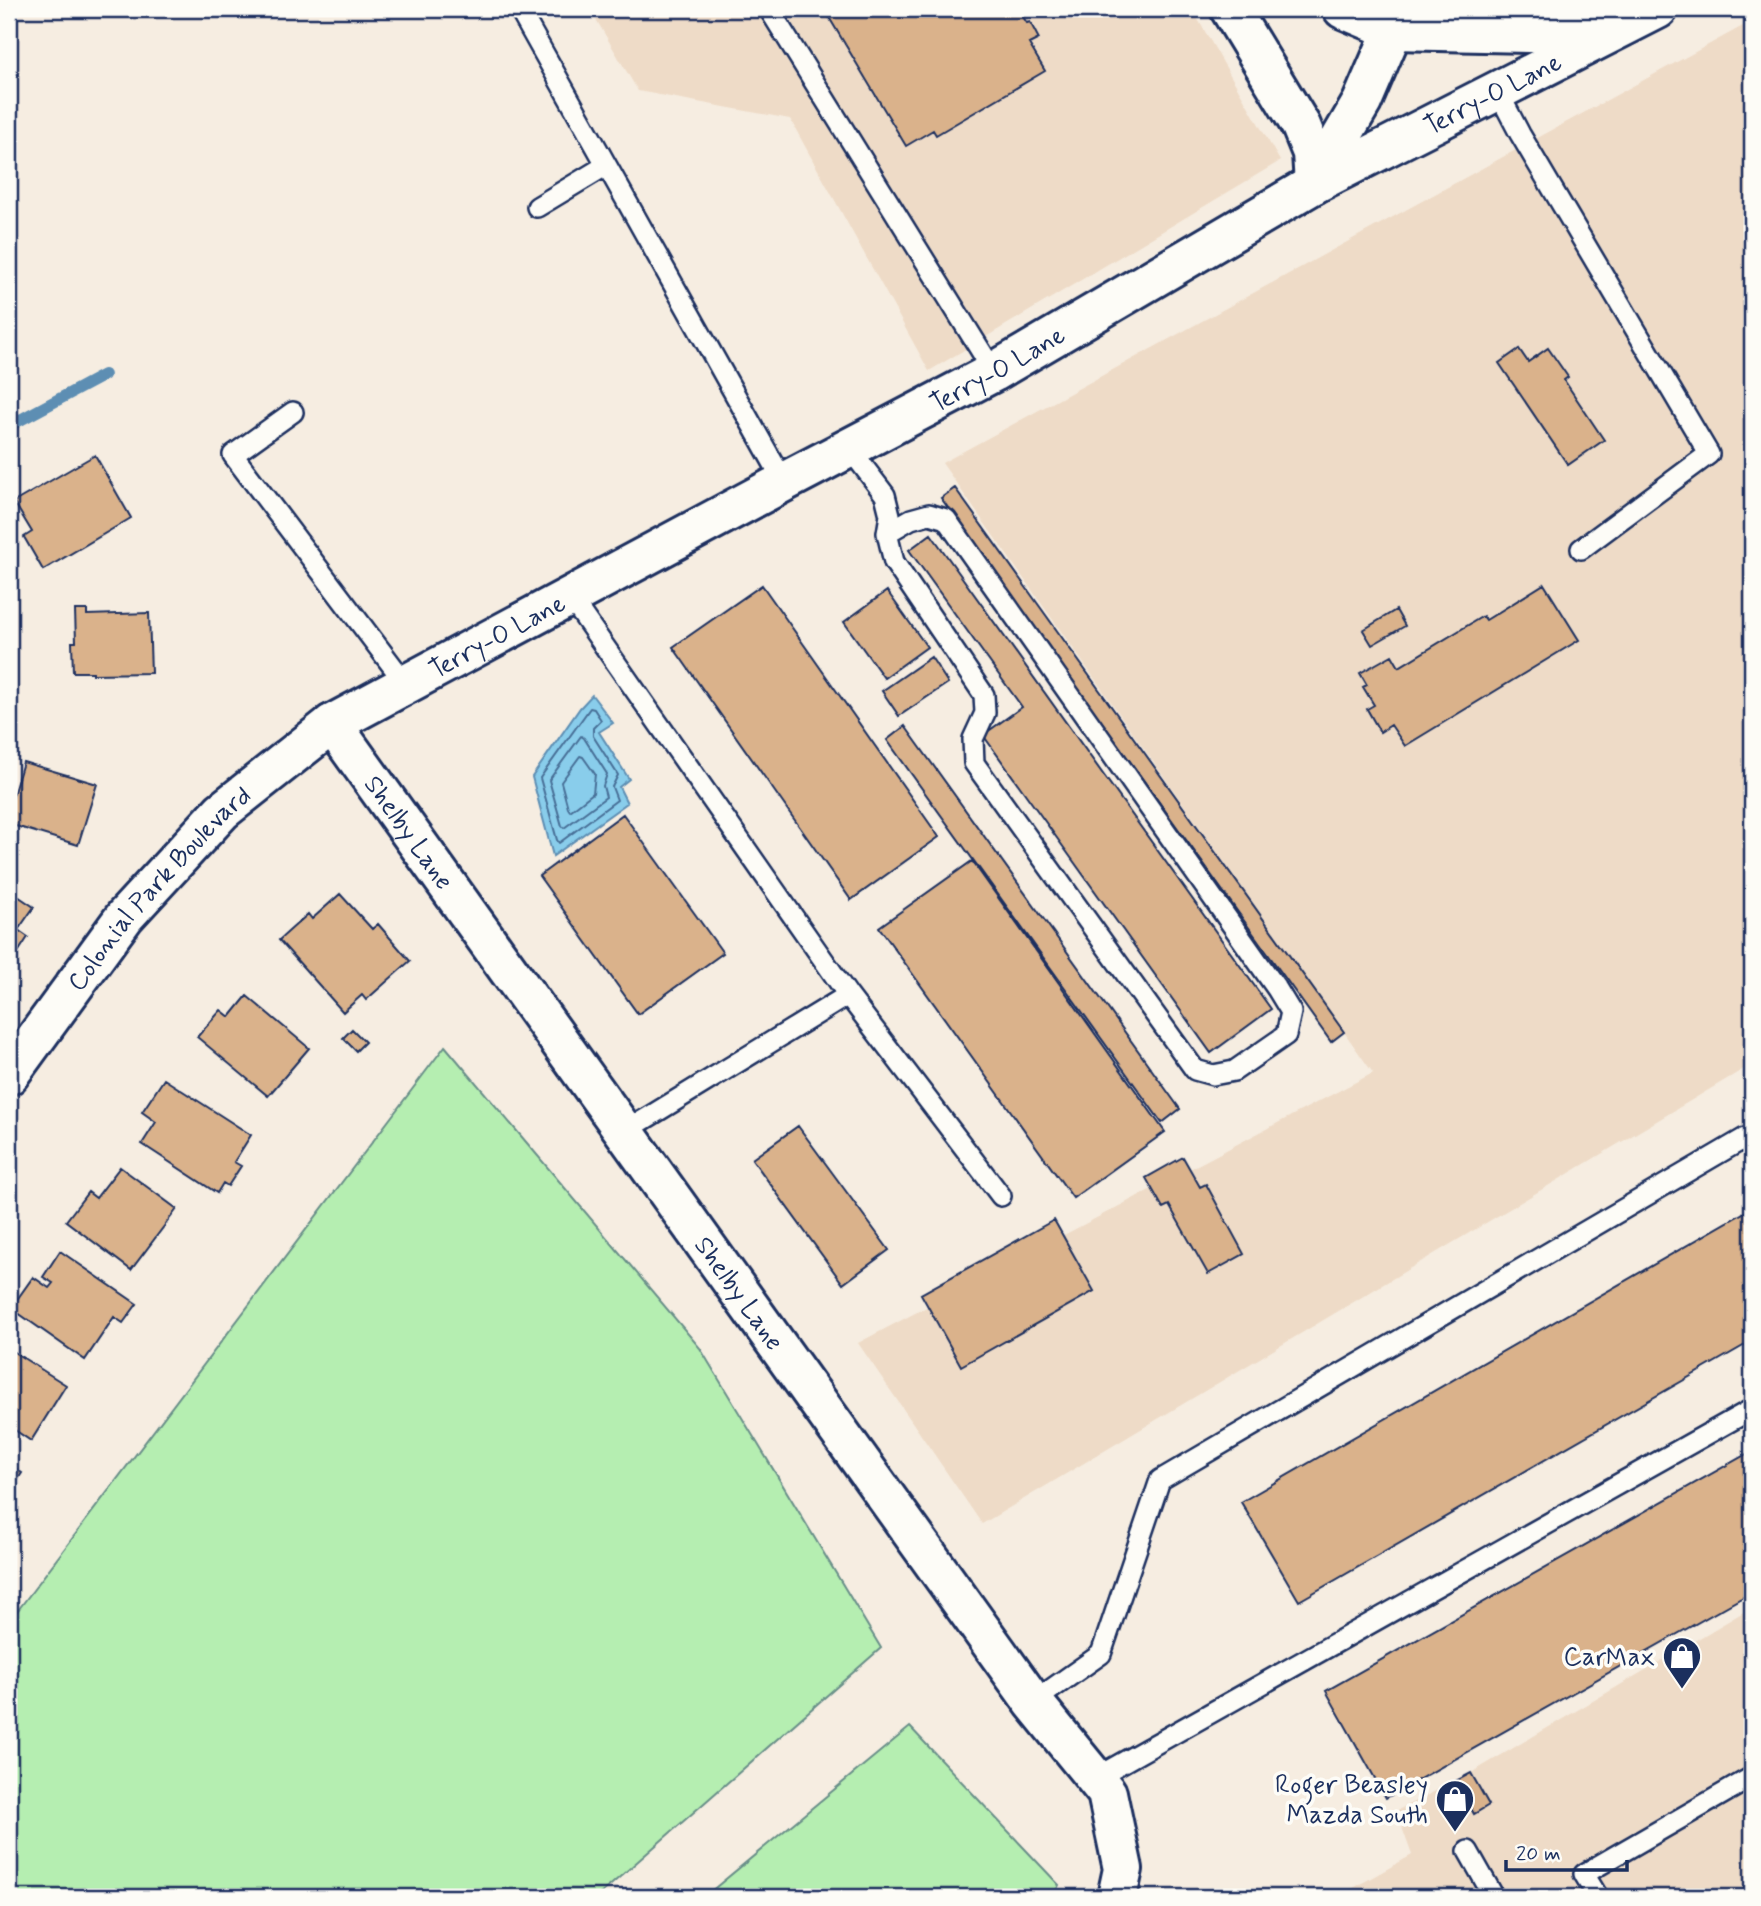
<svg xmlns="http://www.w3.org/2000/svg" width="1761" height="1906" font-family="Mynerve,sans-serif">
<style>
.built{fill:#eedbc7}
.green{fill:#b5eeb1;stroke:#688e88;stroke-width:2}
.water{fill:#89cdeb;stroke:#5d8eb3;stroke-width:2}
.lines{fill:none;stroke-linecap:round;stroke-linejoin:round}
.shore{stroke:#476e96;stroke-width:2}
.stream{stroke:#5d8eb3;stroke-width:12}
.building{fill:#dab28b;stroke:#1b2f5e;stroke-width:2}
.lane-casing{stroke:#1b2f5e;stroke-width:24}
.street-casing{stroke:#1b2f5e;stroke-width:44}
.lane{stroke:#fdfcf7;stroke-width:19}
.street{stroke:#fdfcf7;stroke-width:38}
.labels{text-anchor:middle;stroke-width:7;stroke-linejoin:round;paint-order:stroke}
.street-label{font-size:26px;fill:#1b2f5e;stroke:#fdfcf7}
.poi-label{font-size:26px;fill:#1b2f5e;stroke:#fdfcf7;text-anchor:end}
</style>
<rect width="100%" height="100%" fill="#f6ede1"/>
<filter id="ink" filterUnits="userSpaceOnUse"><feTurbulence type="fractalNoise" baseFrequency=".0143" numOctaves="2"/><feDisplacementMap in="SourceGraphic" scale="14" xChannelSelector="R" yChannelSelector="G"/><feConvolveMatrix kernelMatrix="1 2 1 2 8 2 1 2 1" color-interpolation-filters="sRGB"/></filter>
<g filter="url(#ink)">
<!-- built -->
<path class="built" d="M590,9H1192L1280,161L929,371L790,119L638,91Z
M1752,21V1064L982,1524L858,1343L1373,1073L942,463Z
M1752,1607V1897H1337L1412,1855L1396,1811L1471,1773Z"/>
<!-- green -->
<path class="green" d="M445,1046L700,1348L881,1648L597,1897H9V1622Z
M910,1727L1059,1885L1053,1897H704Z"/>
<!-- water -->
<path class="water" d="M592,695L613,723L599,732L629,779L619,787L627,803L553,856L532,777L580,708Z"/>
<g class="lines">
<!-- shore -->
<path class="shore" d="M590,708L594,709L601,720L593,728V736L618,775L612,787L617,800L559,843L557,840L540,778Z
M581,736L584,738L607,774L603,786L606,797L564,828L562,826L549,780Z
M580,756L583,757L595,774L593,793L570,811L568,808L561,782Z"/>
<!-- stream -->
<path class="stream" d="M9,426L104,375"/>
</g>
<!-- building -->
<path class="building" d="M824,9H1018L1027,23L1030,22L1039,39L1029,44L1045,71L936,135L933,130L906,146Z
M1548,348L1568,377L1564,380L1604,440L1568,465L1499,363L1519,349L1528,362Z
M95,455L131,518L43,570L24,537L32,532L14,502Z
M955,488L1344,1032L1331,1042L941,498Z
M931,534L1271,1009L1211,1053L983,735L1022,707L909,550Z
M1544,584L1579,640L1405,746L1391,725L1380,732L1367,709L1374,705L1363,687L1367,685L1360,673L1392,655L1399,667L1483,616L1486,620Z
M762,585L939,837L851,900L673,647Z
M887,591L927,647L884,678L844,622Z
M75,610H87V615L149,613L151,673L93,674V672H73L72,642H76Z
M1396,610L1405,626L1372,645L1363,630Z
M931,657L948,683L899,716L882,691Z
M905,726L1180,1109L1162,1123L887,740Z
M23,762L97,784L78,845L9,824V809Z
M623,814L723,953L638,1014L539,876Z
M972,861L1165,1132L1073,1198L879,927Z
M9,890L34,907L18,930L28,937L17,954L9,949Z
M340,894L372,929L378,924L410,961L366,1000L362,995L343,1012L279,940L308,914L312,919Z
M247,996L309,1048L268,1096L197,1037L221,1010L230,1017Z
M352,1029L365,1042L356,1051L343,1038Z
M164,1079L251,1135L234,1162L241,1166L228,1186L223,1183L217,1193L142,1144L156,1122L142,1112Z
M798,1126L889,1250L843,1284L752,1159Z
M1183,1157L1200,1187L1206,1184L1244,1254L1208,1274L1169,1205L1163,1208L1146,1178Z
M120,1167L177,1209L131,1270L66,1221L88,1192L96,1198Z
M1752,1208V1341L1299,1601L1241,1502Z
M1054,1220L1094,1291L961,1366L921,1294Z
M60,1251L137,1304L123,1323L114,1317L85,1360L11,1308L33,1277L49,1288L53,1283L43,1277Z
M9,1349L66,1385L31,1441L9,1426Z
M1752,1451V1592L1386,1798L1326,1691Z
M9,1464L22,1473L9,1493Z
M1471,1773L1489,1805L1474,1814L1456,1781Z"/>
<g class="lines">
<!-- lane casing -->
<g class="lane-casing">
<path id="lane" d="M519,9L784,482
M769,9L994,372
M1498,92L1520,134L1709,454L1581,549
M537,207L605,166
M293,412L233,455L406,684
M850,449L885,495L890,515L887,533L894,562L984,695L985,713L973,739L974,763L1195,1070L1213,1075L1234,1071L1286,1035L1291,1012L1277,989L946,519L929,514L911,519L887,533
M570,597L848,995L624,1132
M848,995L1001,1196
M1033,1702L1101,1654L1160,1480L1745,1138
M1095,1778L1752,1409
M1468,1851L1494,1897
M1598,1897L1584,1874L1752,1777"/>
</g>
<!-- street casing -->
<g class="street-casing">
<g id="street">
<path d="M1230,9L1301,126L1312,153L1314,184"/>
<path d="M1343,9L1393,30L1529,33L1625,10"/>
<path d="M1314,184L1362,102L1393,30"/>
<path id="s1" d="M332,724L1033,1702L1107,1793L1123,1869L1117,1897"/>
<path id="s2" d="M9,1075L125,916L222,811L332,724L784,482L994,372L1314,184L1658,9"/>
</g>
</g>
<!-- lane -->
<use href="#lane" class="lane"/>
<!-- street -->
<use href="#street" class="street"/>
</g>
</g>
<!-- icons -->
<defs>
<g id="shop-pin" transform="scale(2.0125)"><path d="M0 17L-7.5 6A9.5 9.5 0 1 1 7.5 6Z" fill="#1b2f5e" stroke="#fdfcf7"/><path d="M-5-2.5h2.3a2.7 3.5 0 0 1 5.4 0H5L5.5 6h-11ZM-1.5-2.5h3a1.5 2.3 0 0 0-3 0Z" fill="#fff"/></g>
</defs>
<g fill-rule="evenodd">
<use href="#shop-pin" x="1682" y="1656"/>
<use href="#shop-pin" x="1455" y="1799"/>
</g>
<g class="labels">
<!-- street labels -->
<g class="street-label">
<text dy="9" stroke="none"><textPath href="#s2" startOffset="1801">Terry-O Lane</textPath></text>
<text dy="9" stroke="none"><textPath href="#s2" startOffset="1234">Terry-O Lane</textPath></text>
<text dy="9" stroke="none"><textPath href="#s2" startOffset="667">Terry-O Lane</textPath></text>
<text dy="9" stroke="none"><textPath href="#s1" startOffset="133">Shelby Lane</textPath></text>
<text dy="9" stroke="none"><textPath href="#s2" startOffset="240">Colonial Park Boulevard</textPath></text>
<text dy="9" stroke="none"><textPath href="#s1" startOffset="700">Shelby Lane</textPath></text>
</g>
<!-- poi labels -->
<g class="poi-label">
<text x="1655" y="1665">CarMax</text>
<text x="1428" y="1793">Roger Beasley<tspan x="1428" dy="30">Mazda South</tspan></text>
</g>
</g>
<!-- margin -->
<rect width="1761" height="1906" fill="none" stroke="#fdfcf7" stroke-width="35"/>
<rect x="18" y="18" width="1726" height="1871" fill="none" stroke="#1b2f5e" stroke-width="2.5" filter="url(#ink)"/>
<!-- scale -->
<path d="M1506 1860v10h121v-10" fill="none" stroke="#1b2f5e" stroke-width="3.5"/>
<text x="1516" y="1860" font-size="21" fill="#1b2f5e" stroke="#fdfcf7" stroke-width="5" paint-order="stroke">20 m</text>
</svg>
